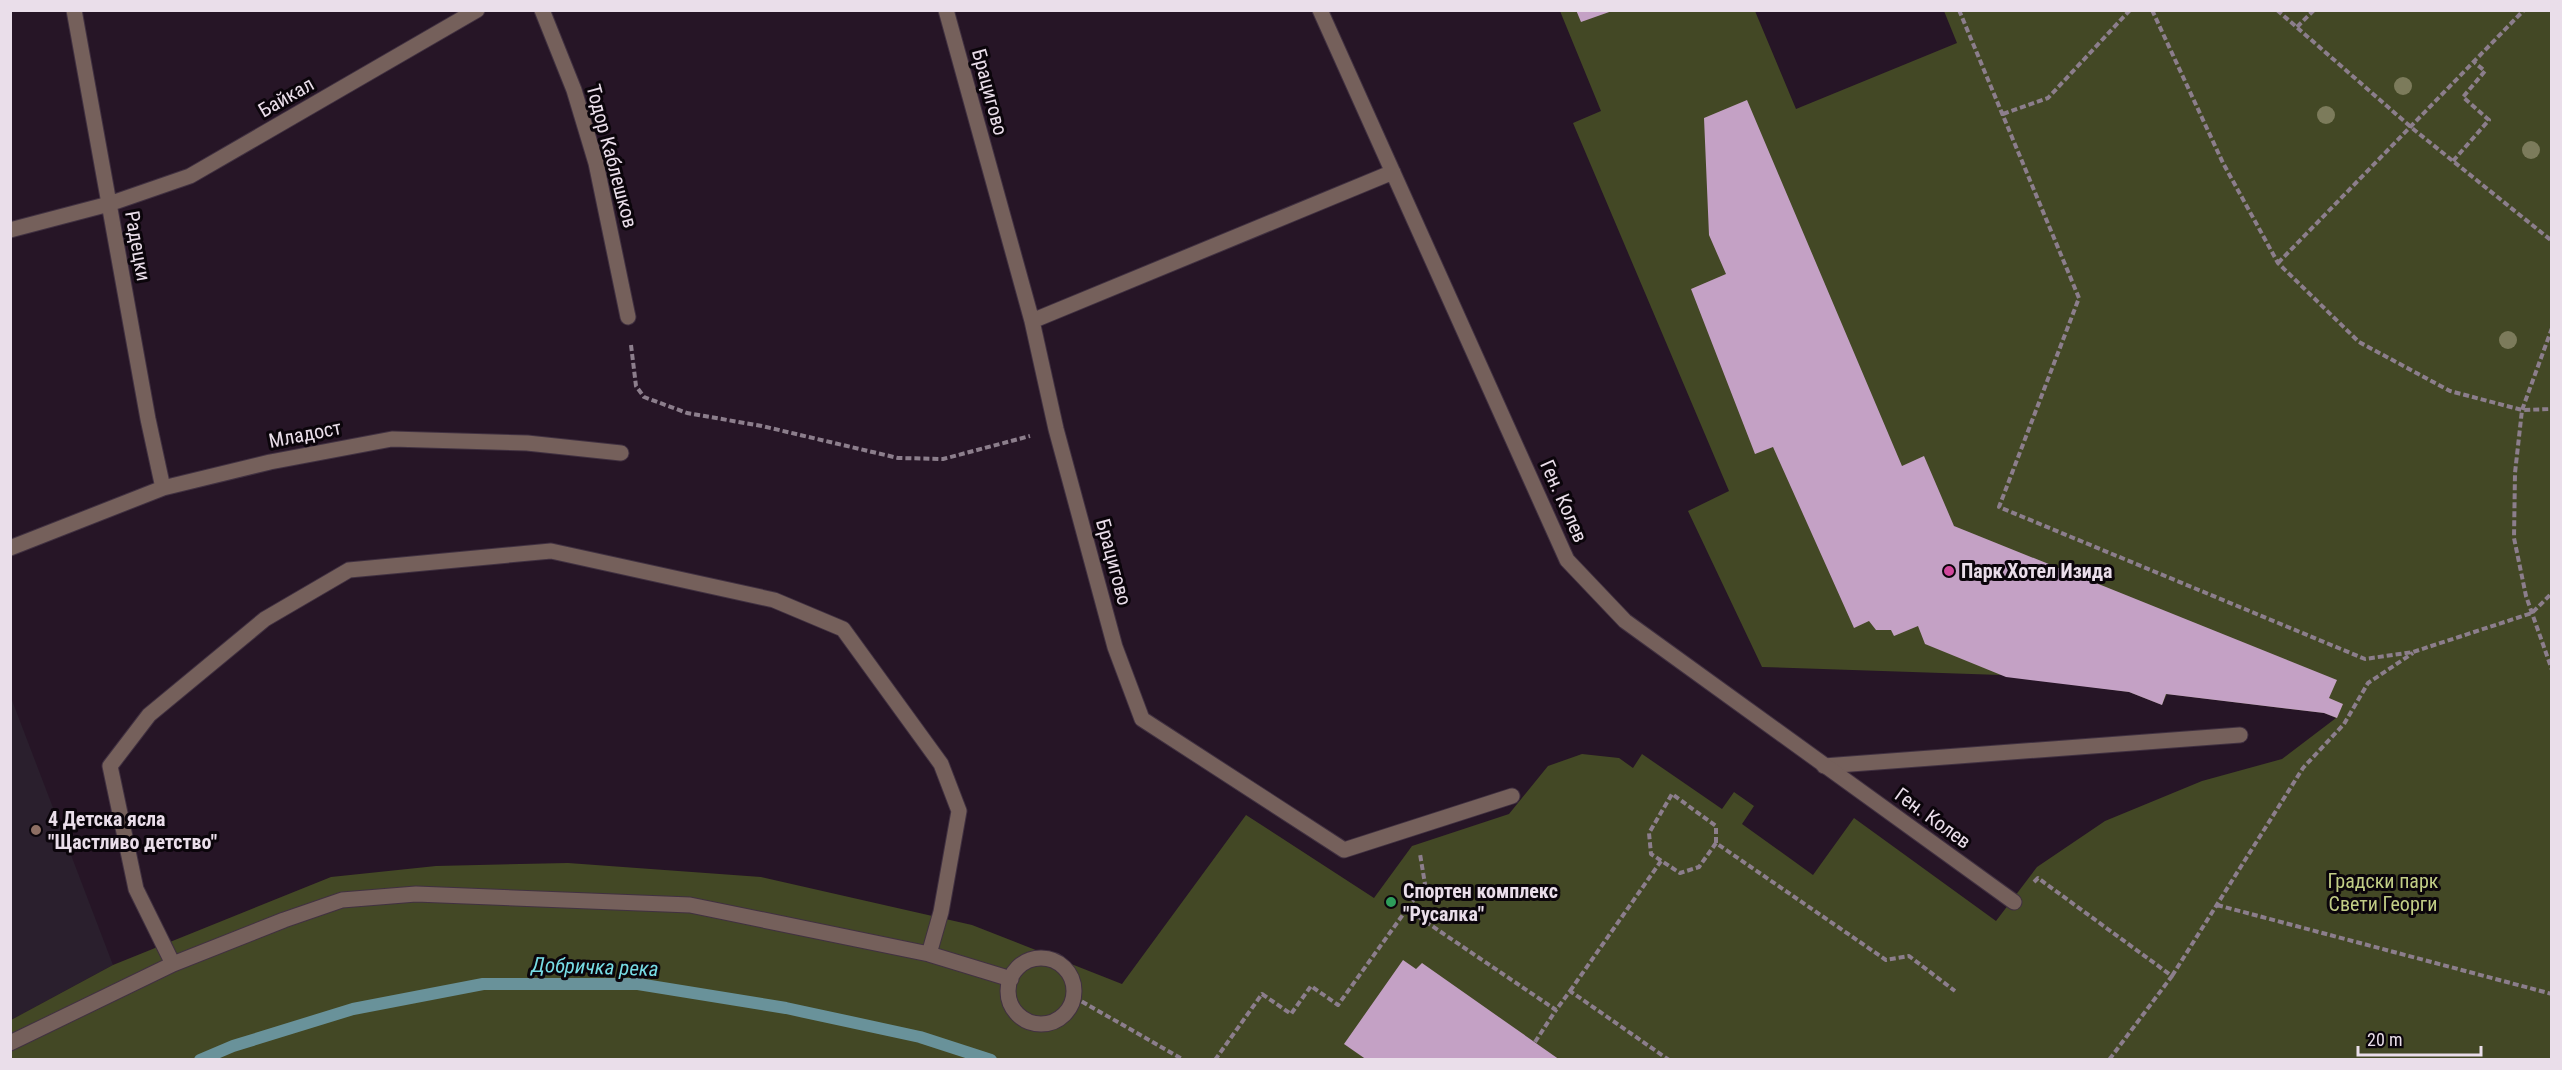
<svg xmlns="http://www.w3.org/2000/svg" width="2562" height="1070" font-family="'Roboto Condensed',sans-serif">
<style>
.education{fill:#2a1f2d}
.green{fill:#434825}
.lines{fill:none;stroke-linecap:round;stroke-linejoin:round}
.stream{stroke:#69929a;stroke-width:12}
.building{fill:#c4a1c5}
.lane-casing{stroke:#413141;stroke-width:17}
.street-casing{stroke:#413141;stroke-width:17}
.path{stroke:#8c7e8c;stroke-width:4;stroke-dasharray:6 3;stroke-linecap:butt}
.lane{stroke:#75605b;stroke-width:15}
.street{stroke:#75605b;stroke-width:15}
.tree{fill:#7c7b5b}
.hotel-dot{fill:#d1479c;stroke:#0b050b;stroke-width:2}
.education-dot{fill:#8d6e63;stroke:#0b050b;stroke-width:2}
.leisure-dot{fill:#2e9e5b;stroke:#0b050b;stroke-width:2}
.labels{text-anchor:middle;stroke-width:6;stroke-linejoin:round;paint-order:stroke}
.street-label{font-size:20px;fill:#eadeea;stroke:#0b050b}
.poi-label{font-size:20px;font-weight:bold;fill:#eadeea;stroke:#0b050b;text-anchor:start}
.park-label{font-size:20px;fill:#c2ce86;stroke:#0b050b}
.water-label{font-size:21px;font-style:italic;fill:#77dce5;stroke:#0b050b}
</style>
<rect width="100%" height="100%" fill="#261526"/>
<!-- education -->
<path class="education" d="M10,695L113,965L11,1020H10Z"/>
<!-- green -->
<path class="green" d="M1560,11H1755L1796,109L1957,43L1944,11H2551V1059L11,1060V1020L113,965L331,877L436,866L568,863L761,877L972,925L1122,984L1246,815L1374,898L1412,846L1509,814L1548,766L1582,754L1619,758L1633,768L1642,754L1722,809L1734,792L1754,806L1742,824L1813,875L1854,818L1996,921L2037,867L2105,821L2202,781L2282,759L2336,718L2324,713L2167,694L2162,705L2129,692L2001,675L1762,667L1688,511L1729,491L1573,123L1601,111Z"/>
<g class="lines">
<!-- stream -->
<path class="stream" d="M200,1060L233,1046L353,1009L483,984H638L786,1008L920,1037L991,1060"/>
</g>
<!-- building -->
<path class="building" d="M1576,10H1612V11L1581,22Z
M1747,100L1902,466L1924,456L1954,526L2337,680L2329,698L2343,704L2337,718L2324,713L2166,694L2162,705L2129,692L2006,677L1925,644L1918,626L1894,636L1891,630H1876L1869,621L1854,628L1773,447L1755,454L1691,289L1726,274L1709,235L1704,118Z
M1403,960L1416,969L1422,963L1560,1060H1367L1344,1044Z"/>
<g class="lines">
<!-- lane casing -->
<g class="lane-casing">
<path id="lane" d="M1824,766L2240,735"/>
</g>
<!-- street casing -->
<g class="street-casing">
<path id="street" d="M74,10L148,419L163,488
M542,10L574,90L596,163L628,317
M946,10L1032,321L1056,429L1115,647L1142,719L1344,850L1512,796
M1320,10L1567,560L1625,621L2014,902
M10,230L109,204L190,176L477,10
M1032,321L1393,172
M10,548L163,488L270,462L392,439L527,443L621,453
M1008 991a33 33 0 1 1 66 0a33 33 0 1 1-66 0Z
M173,964L136,889L110,766L149,715L265,619L349,570L551,551L774,600L843,629L941,764L959,811L941,912L929,954
M10,1043L173,964L284,920L342,900L416,894L690,905L929,954L1011,979"/>
</g>
<!-- path -->
<path class="path" d="M1959,10L2079,298L1999,507L2365,659L2413,652L2532,613L2552,593
M2152,10L2223,163L2278,263L2359,342L2450,391L2522,410L2552,409
M2277,10L2412,128L2552,241
M2297,27L2314,10
M2003,114L2048,98L2130,10
M2453,161L2489,120L2463,97L2485,71L2475,63
M2278,263L2524,10
M2552,328L2522,410L2515,473L2514,538L2526,596L2552,670
M631,345L636,386L644,397L687,413L762,426L898,458L943,459L1030,436
M1716,843V826L1672,794L1649,833L1651,854L1680,873L1699,867L1716,843L1886,960L1909,956L1955,991
M2034,882L2038,878L2172,976L2109,1060
M2217,905L2552,994
M1407,909L1425,884L1420,854
M2172,976L2303,768L2344,724L2368,683L2413,653
M1570,991L1661,861
M1074,997L1184,1060
M1535,1042L1556,1010
M1215,1060L1262,994L1291,1014L1311,986L1338,1005L1407,909L1556,1010L1570,991L1669,1060"/>
<!-- lane -->
<use href="#lane" class="lane"/>
<!-- street -->
<use href="#street" class="street"/>
</g>
<!-- trees -->
<g class="tree">
<circle cx="2403" cy="86" r="9"/>
<circle cx="2326" cy="115" r="9"/>
<circle cx="2531" cy="150" r="9"/>
<circle cx="2508" cy="340" r="9"/>
</g>
<!-- markers -->
<circle class="hotel-dot" cx="1949" cy="571" r="6"/>
<circle class="education-dot" cx="36" cy="830" r="6"/>
<circle class="leisure-dot" cx="1391" cy="902" r="6"/>
<g class="labels">
<!-- street labels -->
<g class="street-label">
<text transform="translate(990 92) rotate(75)" y="7">Брацигово</text>
<text transform="translate(286 97) rotate(-30)" y="7">Байкал</text>
<text transform="translate(612 156) rotate(75)" y="7">Тодор Каблешков</text>
<text transform="translate(138 246) rotate(80)" y="7">Радецки</text>
<text transform="translate(305 434) rotate(-11)" y="7">Младост</text>
<text transform="translate(1564 501) rotate(66)" y="7">Ген. Колев</text>
<text transform="translate(1114 562) rotate(75)" y="7">Брацигово</text>
<text transform="translate(1933 818) rotate(36)" y="7">Ген. Колев</text>
</g>
<!-- poi labels -->
<g class="poi-label">
<text x="1961" y="578">Парк Хотел Изида</text>
<text x="48" y="826">4 Детска ясла<tspan x="48" dy="23">"Щастливо детство"</tspan></text>
<text x="1403" y="898">Спортен комплекс<tspan x="1403" dy="23">"Русалка"</tspan></text>
</g>
<!-- park labels -->
<g class="park-label">
<text x="2383" y="888">Градски парк<tspan x="2383" dy="23">Свети Георги</tspan></text>
</g>
<!-- water labels -->
<g class="water-label">
<text transform="translate(595 967) rotate(2)" y="7">Добричка река</text>
</g>
</g>
<!-- border -->
<rect width="2562" height="1070" fill="none" stroke="#eadeea" stroke-width="24"/>
<!-- scale -->
<path d="M2358 1046v9h123v-9" fill="none" stroke="#eadeea" stroke-width="3"/>
<text x="2367" y="1046" font-size="18" fill="#eadeea" stroke="#0b050b" stroke-width="4.5" paint-order="stroke">20 m</text>
</svg>
